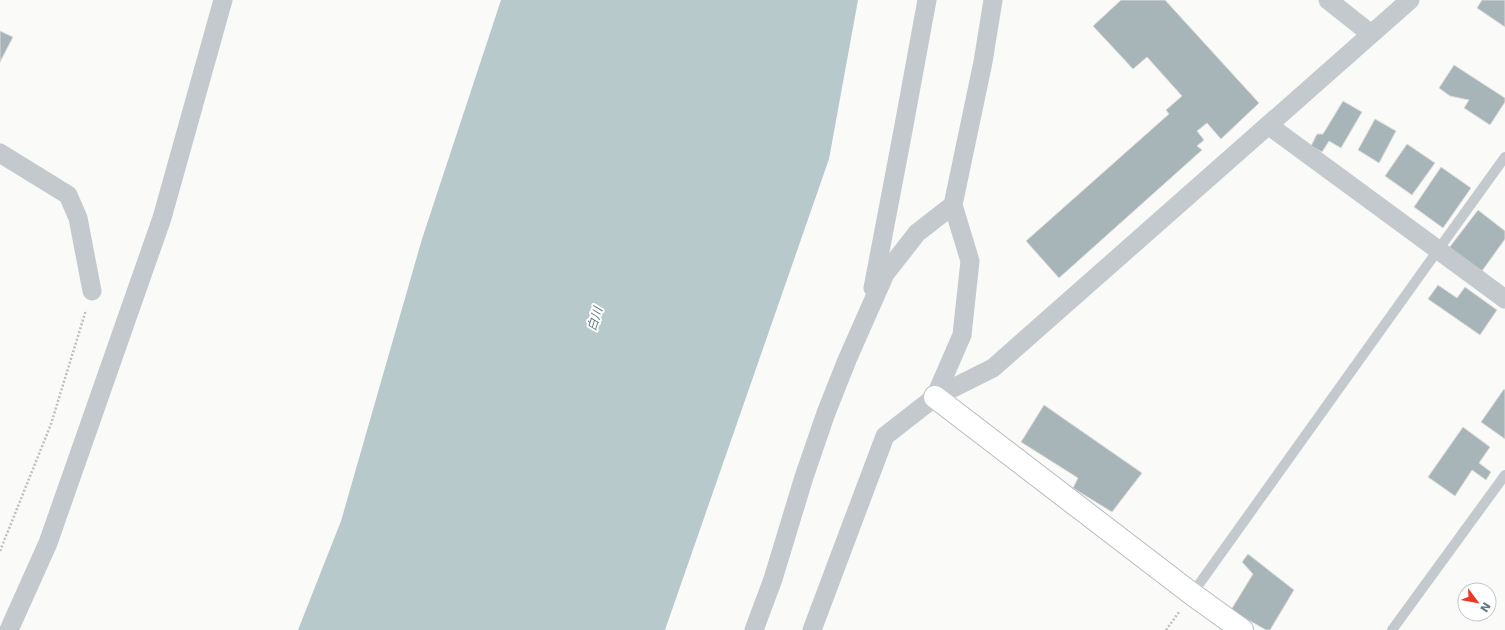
<svg xmlns="http://www.w3.org/2000/svg" width="1505" height="630" font-family="'DejaVu Sans','Noto Sans JP',sans-serif">
<style>
.water{fill:#b8c9cb}
.building{fill:#a7b4b8;stroke:#dcdcda}
.lines{fill:none;stroke-linecap:round;stroke-linejoin:round}
.secondary-casing{stroke:#b5bdc1;stroke-width:24}
.path{stroke:#bbc0c2;stroke-width:2.5;stroke-dasharray:2 2;stroke-linecap:butt}
.lane{stroke:#c3c9cc;stroke-width:10}
.street{stroke:#c3c9cc;stroke-width:19}
.secondary{stroke:#fff;stroke-width:22}
.labels{text-anchor:middle;stroke-width:4;stroke-linejoin:round;paint-order:stroke}
.water-label{font-size:12px;font-style:italic;fill:#5e7a7e;stroke:#fff}
</style>
<rect width="100%" height="100%" fill="#fafaf8"/>
<!-- water -->
<path class="water" d="M501,0H858L829,159L665,630H298L341,521L422,239Z"/>
<!-- building -->
<path class="building" d="M1121,0H1165L1259,103L1221,139L1207,123L1197,131L1204,140L1197,146L1202,150L1059,278L1026,241L1169,114L1166,110L1182,96L1147,57L1133,69L1093,26Z
M1482,0H1505V27L1477,8Z
M0,31L13,37L0,62Z
M1454,65L1505,98V102L1490,125L1464,108L1469,100L1450,96L1439,88Z
M1343,101L1362,112L1341,148L1329,141L1322,152L1311,146L1317,134H1323Z
M1375,119L1396,131L1379,163L1358,150Z
M1407,144L1435,163L1412,195L1385,176Z
M1441,167L1471,188L1443,228L1414,207Z
M1478,210L1505,231V239L1482,271L1449,248Z
M1438,285L1457,298L1465,287L1497,310L1480,335L1428,299Z
M1504,389L1505,390V439L1481,422Z
M1044,405L1142,473L1112,512L1073,488L1078,478L1021,442Z
M1463,427L1490,447L1479,463L1491,472L1486,480L1472,470L1455,496L1428,477Z
M1248,554L1294,590L1270,630H1266L1231,610L1253,574L1242,562Z"/>
<g class="lines">
<!-- secondary casing -->
<g class="secondary-casing">
<path id="secondary" d="M935,397L1192,594L1242,630"/>
</g>
<!-- path -->
<path class="path" d="M0,551L51,424L86,310
M1166,630L1179,612"/>
<!-- lane -->
<path class="lane" d="M1192,594L1438,250L1505,157
M1392,630L1505,475"/>
<!-- street -->
<path class="street" d="M1328,0L1371,34
M1268,125L1505,299
M0,153L68,195L78,218L92,291
M873,288L902,136L927,0
M935,397L993,368L1410,0
M9,630L48,543L162,218L223,0
M754,630L773,579L804,477L826,413L847,360L885,274L917,233L953,205L983,62L993,0
M812,630L885,436L935,397L962,335L970,261L953,205"/>
<!-- secondary -->
<use href="#secondary" class="secondary"/>
</g>
<g class="labels">
<!-- water labels -->
<g class="water-label">
<text transform="translate(595 319) rotate(-73)" y="4">白川</text>
</g>
</g>
<!-- north arrow -->
<g transform="translate(1477 602) rotate(122)"><circle r="19" fill="#ffffff" stroke="#c1cace"/>
<path d="M0-3L7 15L0 10L-7 15Z" fill="#ed3625"/>
<text y="-6" font-size="11" font-weight="bold" text-anchor="middle" fill="#637a84">N</text>
</g>
</svg>
